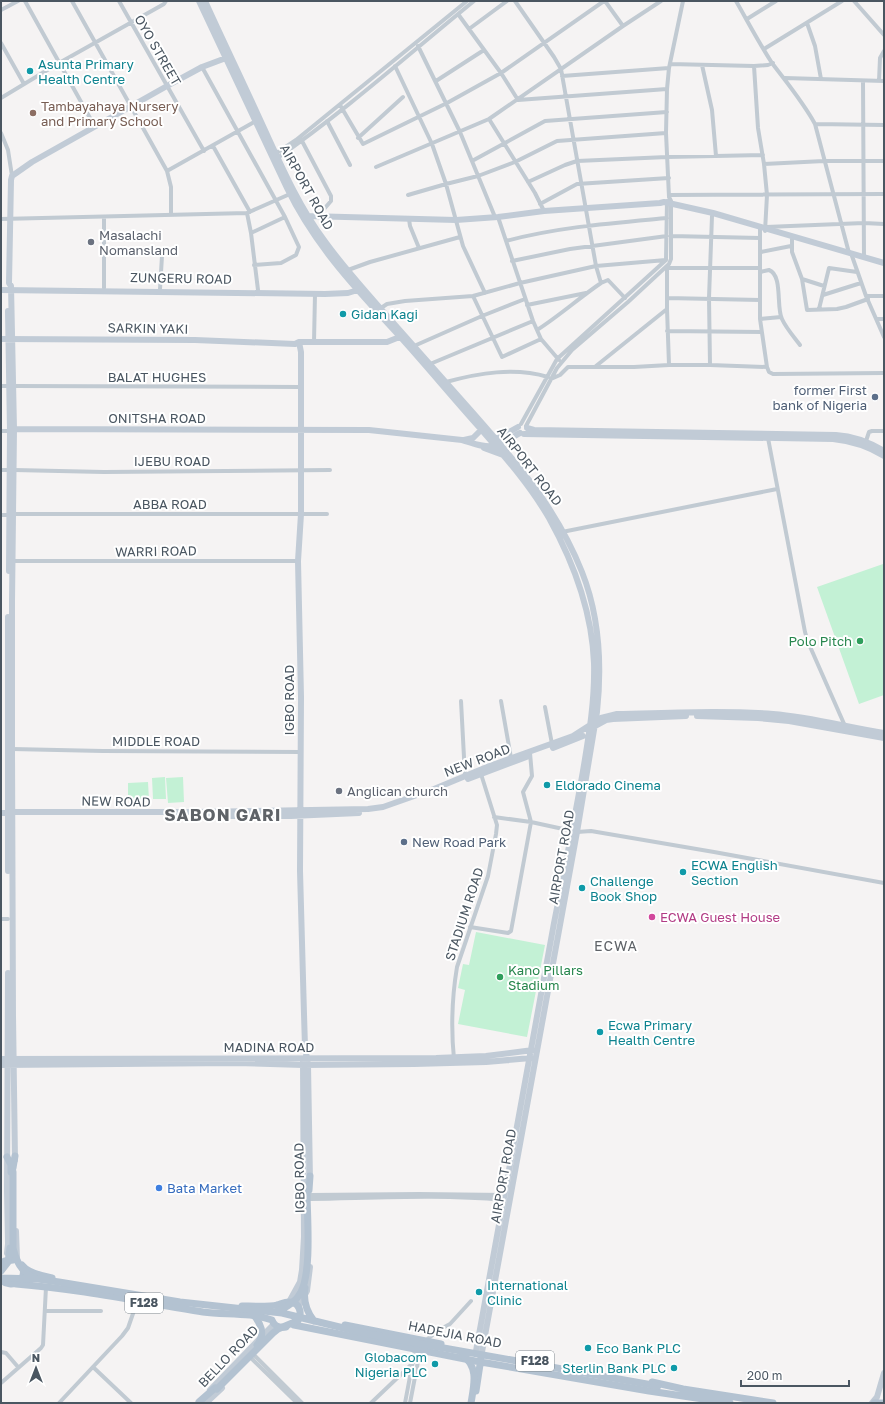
<svg xmlns="http://www.w3.org/2000/svg" width="885" height="1404" font-family="'Golos Text',sans-serif">
<style>
.green{fill:#c3f1d5}
.lines{fill:none;stroke-linecap:round;stroke-linejoin:round}
.street{stroke:#c1cad2;stroke-width:4}
.secondary{stroke:#c1cbd6;stroke-width:6}
.primary{stroke:#b3c2d1;stroke-width:7}
.primary-bridge{stroke:#b3c2d1;stroke-width:7}
.culture-dot{fill:#0f9aa8;stroke:#fff;stroke-width:1.5}
.education-dot{fill:#8d6e63;stroke:#fff;stroke-width:1.5}
.worship-dot{fill:#6b7280;stroke:#fff;stroke-width:1.5}
.service-dot{fill:#5c6f8a;stroke:#fff;stroke-width:1.5}
.leisure-dot{fill:#2e9e5b;stroke:#fff;stroke-width:1.5}
.hotel-dot{fill:#d1479c;stroke:#fff;stroke-width:1.5}
.shop-dot{fill:#3f7fe0;stroke:#fff;stroke-width:1.5}
.labels{text-anchor:middle;stroke-width:4;stroke-linejoin:round;paint-order:stroke}
.shield{fill:#fff;stroke:#808990;stroke-width:1}
.shield-label{font-size:12px;font-weight:bold;fill:#4a5661}
.street-label{font-size:13px;fill:#4a5661;stroke:#fff}
.culture-label{font-size:13px;fill:#0d838f;stroke:#fff;text-anchor:start}
.education-label{font-size:13px;fill:#785e54;stroke:#fff;text-anchor:start}
.worship-label{font-size:13px;fill:#5b616d;stroke:#fff;text-anchor:start}
.service-label{font-size:13px;fill:#4e5e75;stroke:#fff;text-anchor:end}
.leisure-label{font-size:13px;fill:#27864d;stroke:#fff;text-anchor:end}
.hotel-label{font-size:13px;fill:#b23c85;stroke:#fff;text-anchor:start}
.shop-label{font-size:13px;fill:#366cbe;stroke:#fff;text-anchor:start}
.neighbourhood-label{font-size:14px;letter-spacing:1px;fill:#5f6368;stroke:#fff}
.district-label{font-size:17px;font-weight:bold;letter-spacing:1px;fill:#5f6368;stroke:#fff}
</style>
<rect width="100%" height="100%" fill="#f5f3f3"/>
<!-- green -->
<path class="green" d="M883,564L884,567V695L859,704L817,587Z
M165,777L166,799H153L152,778Z
M183,777L184,802L168,803L166,778Z
M148,782L149,800H128V783Z
M476,932L545,945L527,1037L458,1024L465,990L458,988L463,964L469,965Z"/>
<g class="lines">
<!-- street -->
<path class="street" d="M25,1L95,127
M72,1L167,171L171,187V215
M119,1L204,151
M515,1L554,57L561,69L596,266L601,283C579,298 559,316 537,330
M605,1L623,26
M736,1C748,22 759,43 772,63C787,83 803,102 815,124L849,253
M854,1L884,35
M1,10L18,1
M458,14L501,73L518,100L667,89
M747,19L776,1
M807,23L815,46L821,79
M469,29L507,1
M1,43L24,84
M418,46L460,132L495,217
M764,49L842,1
M670,64L754,66L768,65L773,63
M702,65L712,110L716,156
M395,66L432,144L446,184L463,246L485,293
M754,66L758,128L764,164L767,195L765,231
M202,67L285,217L299,247L296,255L281,263L254,265
M562,76L669,68
M785,78L884,81
M436,81L484,50
M863,81L864,257
M879,81L880,58L884,51
M1,98L59,63L164,4L166,1
M340,105L363,144L447,103L501,73L604,1
M489,119L535,193L544,211
M327,121L350,165
M815,124L884,125
M1,133L8,150L12,176
M358,138L403,97
M302,141L331,196V201L318,216
M213,146L250,212
M275,154L296,140L467,1
M276,159C345,111 409,54 474,1
M472,161L545,121L667,112
M764,164L824,161H884
M376,167L489,119L623,26L661,1
M167,171L256,121
M528,182L565,165L577,161L667,157L763,155
M408,195L446,184L478,176L515,162L557,141L666,133
M669,195L884,194
M540,204L577,184L669,178
M247,213L251,233L258,290
M104,217V288
M498,217L533,321L541,339L559,360
M1,219L247,213L290,194
M409,219L410,226L419,248
M766,227L864,223L884,224
M760,229V319L767,367L769,372L773,374L884,373
M251,233L285,217
M671,236L760,238
M792,239V252L802,279L807,310L837,309L846,307L868,299
M506,241C558,227 613,223 667,218
M761,252L791,246
M852,256L866,296L884,337
M512,261L570,249L667,236
M667,266V309L669,365
M667,268H760
M348,270L370,262L460,237
M760,272L769,270C783,275 776,308 782,319C786,328 794,337 800,345
M802,279L824,286
M601,283L608,280L625,298
M160,289L162,256
M823,295L861,283
M473,296L502,357L541,339
M866,296H884
M667,298L760,300
M527,305L586,293
M381,308L387,304L405,301L473,296L520,283L596,266L666,260
M819,309L829,268L857,272
M760,319L781,317
M876,319H884
M667,331L762,332
M314,342L315,294
M414,346L482,316L525,299
M430,364L533,321
M710,365L709,298L712,216
M596,366L667,309
M551,379L560,375L568,367H634L669,365H710L767,367
M446,382C479,373 514,367 548,377
M1,386H9
M14,386L300,387
M521,424L557,359L666,260L667,201
M526,426L557,368L572,350L628,302L669,264L671,259V201L669,197L666,133L667,89L669,68L683,1
M1,431H10
M768,438L805,632L808,642L845,726
M865,444L869,432L872,431H884
M1,470H10
M14,470L104,472L330,470
M14,514H327
M1,515H9
M562,532L777,489
M13,561H298
M461,701L465,776
M501,701L511,758
M545,707L552,744
M12,749L103,751L301,752
M494,817L531,822L577,832L591,831L714,852L884,883
M1,919H8
M470,927L508,933L511,931L531,822L523,792L532,776L530,753
M454,1059C451,1029 452,997 457,967L488,876L496,834L497,825L481,774
M310,1195L419,1194L505,1195
M310,1199C375,1198 440,1194 504,1200
M45,1311H101
M425,1341L439,1330L450,1324L471,1301
M1,1352L6,1353L18,1367
M254,1355L302,1403
M251,1358L297,1403
M93,1367L131,1403
M1,1383L41,1348L43,1345L46,1287
M59,1403L122,1336L128,1328L137,1302
M371,1403L413,1363
M405,1403L415,1350
M410,1403L420,1351"/>
<!-- secondary -->
<path class="secondary" d="M199,1L287,188C316,248 359,292 403,340C429,369 453,398 479,427C505,457 529,484 549,518C574,563 592,612 594,663C595,700 589,735 583,771C574,822 564,872 554,923C527,1065 502,1208 476,1351
M205,1C224,43 244,84 263,126C281,165 298,205 324,240C341,264 361,286 380,308C411,343 443,379 474,414C518,464 557,509 582,572C599,615 602,665 597,712L577,832L482,1352
M308,216L456,220L498,217L544,211L660,203L664,202L713,213L884,263
M1,290L325,294L348,293L361,289
M8,311L10,431L9,571
M1,339L195,340L295,344L299,342H387L402,336
M299,342L301,352V514L298,561L301,697L300,871L304,1014L305,1047L308,1065L310,1180
M527,428L534,430L836,435C854,436 869,442 884,451
M14,429L369,430L462,440C473,443 483,448 494,446C503,444 512,437 520,433
M524,434L833,439C852,441 868,446 884,456
M464,440L473,438L481,430
M493,441L518,427
M484,448L503,455
M8,617V871
M697,716L758,718L789,721L884,738
M595,726L606,720L613,719L686,716
M553,748L583,736
M468,779L529,756
M1,813L12,812H195L368,809L383,807L434,789L487,767L573,736L601,718L617,714C669,713 721,710 773,714C810,717 847,727 884,733
M206,816H291L359,813
M1,1059L436,1058L486,1056L533,1050
M1,1065L235,1063L303,1065L414,1064L486,1062L531,1058
M15,1160L13,1016L12,749V601L14,429L11,286L9,283L11,180L12,176L32,162L167,86L202,67L226,58
M16,1231L17,1258
M7,1253L8,1244L7,1191L8,973
M289,1302L300,1282L302,1270L304,1237L303,1062
M298,1307L307,1291L310,1267
M210,1390L274,1324
M206,1403L222,1388
M872,1403L877,1397L884,1373"/>
<!-- primary -->
<path class="primary" d="M7,1157L11,1165V1172
M13,1168L15,1156
M309,1190L310,1176
M1,1263L5,1261L13,1260
M22,1265C28,1273 42,1276 52,1278
M1,1280C12,1289 26,1282 23,1268
M16,1284C79,1289 141,1302 203,1312C225,1315 250,1312 272,1320C274,1326 280,1328 286,1327
M242,1306C250,1306 270,1307 277,1305C281,1304 284,1302 289,1302C300,1302 303,1314 297,1322
M294,1325L475,1361L649,1391L730,1403
M345,1325L441,1344
M652,1382L683,1389L773,1403
M476,1391L481,1358
M199,1402L215,1388
M874,1403H884"/>
<!-- primary-bridge -->
<path class="primary-bridge" d="M13,1172V1248C16,1262 22,1273 35,1278
M1,1271L8,1262L10,1248
M1,1278L38,1279L59,1282L180,1302L282,1313L364,1333L410,1342L658,1386
M305,1288C303,1301 306,1311 314,1321
M275,1312C286,1308 296,1302 301,1292C312,1270 307,1216 307,1190
M252,1313C261,1323 266,1334 257,1345
M462,1355C479,1366 474,1385 471,1403
M217,1389L273,1333L278,1329L297,1321"/>
</g>
<!-- markers -->
<g class="culture-dot">
<circle cx="30" cy="71" r="4"/>
<circle cx="343" cy="314" r="4"/>
<circle cx="547" cy="785" r="4"/>
<circle cx="683" cy="872" r="4"/>
<circle cx="582" cy="888" r="4"/>
<circle cx="600" cy="1032" r="4"/>
<circle cx="479" cy="1292" r="4"/>
<circle cx="588" cy="1348" r="4"/>
<circle cx="435" cy="1364" r="4"/>
<circle cx="674" cy="1368" r="4"/>
</g>
<circle class="education-dot" cx="33" cy="113" r="4"/>
<g class="worship-dot">
<circle cx="91" cy="242" r="4"/>
<circle cx="339" cy="791" r="4"/>
</g>
<g class="service-dot">
<circle cx="875" cy="397" r="4"/>
<circle cx="404" cy="842" r="4"/>
</g>
<g class="leisure-dot">
<circle cx="860" cy="641" r="4"/>
<circle cx="500" cy="977" r="4"/>
</g>
<circle class="hotel-dot" cx="652" cy="917" r="4"/>
<circle class="shop-dot" cx="159" cy="1188" r="4"/>
<g class="labels">
<!-- shield labels -->
<g class="shield">
<rect x="125" y="1293" width="38" height="20" rx="3"/>
<rect x="516" y="1351" width="38" height="20" rx="3"/>
</g>
<g class="shield-label">
<text x="144" y="1307">F128</text>
<text x="535" y="1365">F128</text>
</g>
<!-- street labels -->
<g class="street-label">
<text transform="translate(158 50) rotate(60)" y="5">OYO STREET</text>
<text transform="translate(307 187) rotate(61)" y="5">AIRPORT ROAD</text>
<text transform="translate(181 278) rotate(1)" y="5">ZUNGERU ROAD</text>
<text transform="translate(148 328) rotate(1)" y="5">SARKIN YAKI</text>
<text x="157" y="382">BALAT HUGHES</text>
<text x="157" y="423">ONITSHA ROAD</text>
<text x="172" y="466">IJEBU ROAD</text>
<text transform="translate(530 466) rotate(52)" y="5">AIRPORT ROAD</text>
<text x="170" y="509">ABBA ROAD</text>
<text transform="translate(156 551) rotate(-1)" y="5">WARRI ROAD</text>
<text transform="translate(289 700) rotate(-90)" y="5">IGBO ROAD</text>
<text x="156" y="746">MIDDLE ROAD</text>
<text transform="translate(477 760) rotate(-21)" y="5">NEW ROAD</text>
<text transform="translate(116 801) rotate(1)" y="5">NEW ROAD</text>
<text transform="translate(561 857) rotate(-80)" y="5">AIRPORT ROAD</text>
<text transform="translate(464 914) rotate(-72)" y="5">STADIUM ROAD</text>
<text x="269" y="1052">MADINA ROAD</text>
<text transform="translate(503 1176) rotate(-80)" y="5">AIRPORT ROAD</text>
<text transform="translate(299 1178) rotate(-91)" y="5">IGBO ROAD</text>
<text transform="translate(455 1334) rotate(11)" y="5">HADEJIA ROAD</text>
<text transform="translate(228 1356) rotate(-46)" y="5">BELLO ROAD</text>
</g>
<!-- culture labels -->
<g class="culture-label">
<text x="38" y="69">Asunta Primary<tspan x="38" dy="15">Health Centre</tspan></text>
<text x="351" y="319">Gidan Kagi</text>
<text x="555" y="790">Eldorado Cinema</text>
<text x="691" y="870">ECWA English<tspan x="691" dy="15">Section</tspan></text>
<text x="590" y="886">Challenge<tspan x="590" dy="15">Book Shop</tspan></text>
<text x="608" y="1030">Ecwa Primary<tspan x="608" dy="15">Health Centre</tspan></text>
<text x="487" y="1290">International<tspan x="487" dy="15">Clinic</tspan></text>
<text x="596" y="1353">Eco Bank PLC</text>
<text x="427" y="1362" text-anchor="end">Globacom<tspan x="427" dy="15">Nigeria PLC</tspan></text>
<text x="666" y="1373" text-anchor="end">Sterlin Bank PLC</text>
</g>
<!-- education labels -->
<g class="education-label">
<text x="41" y="111">Tambayahaya Nursery<tspan x="41" dy="15">and Primary School</tspan></text>
</g>
<!-- worship labels -->
<g class="worship-label">
<text x="99" y="240">Masalachi<tspan x="99" dy="15">Nomansland</tspan></text>
<text x="347" y="796">Anglican church</text>
</g>
<!-- service labels -->
<g class="service-label">
<text x="867" y="395">former First<tspan x="867" dy="15">bank of Nigeria</tspan></text>
<text x="412" y="847" text-anchor="start">New Road Park</text>
</g>
<!-- leisure labels -->
<g class="leisure-label">
<text x="852" y="646">Polo Pitch</text>
<text x="508" y="975" text-anchor="start">Kano Pillars<tspan x="508" dy="15">Stadium</tspan></text>
</g>
<!-- hotel labels -->
<g class="hotel-label">
<text x="660" y="922">ECWA Guest House</text>
</g>
<!-- shop labels -->
<g class="shop-label">
<text x="167" y="1193">Bata Market</text>
</g>
<!-- neighbourhood labels -->
<g class="neighbourhood-label">
<text x="616" y="951">ECWA</text>
</g>
<!-- district labels -->
<g class="district-label">
<text x="223" y="821">SABON GARI</text>
</g>
</g>
<!-- border -->
<rect width="885" height="1404" fill="none" stroke="#4a5661" stroke-width="4"/>
<!-- north arrow -->
<g transform="translate(36 1368)" stroke="#ffffff" stroke-width="3" paint-order="stroke">
<path d="M0-3L7 15L0 10L-7 15Z" fill="#4a5661"/>
<text y="-6" font-size="11" font-weight="bold" text-anchor="middle" fill="#4a5661">N</text>
</g>
<!-- scale -->
<path d="M741 1380v6h108v-6" fill="none" stroke="#4a5661" stroke-width="2"/>
<text x="747" y="1380" font-size="12" fill="#4a5661" stroke="#ffffff" stroke-width="3" paint-order="stroke">200 m</text>
</svg>
